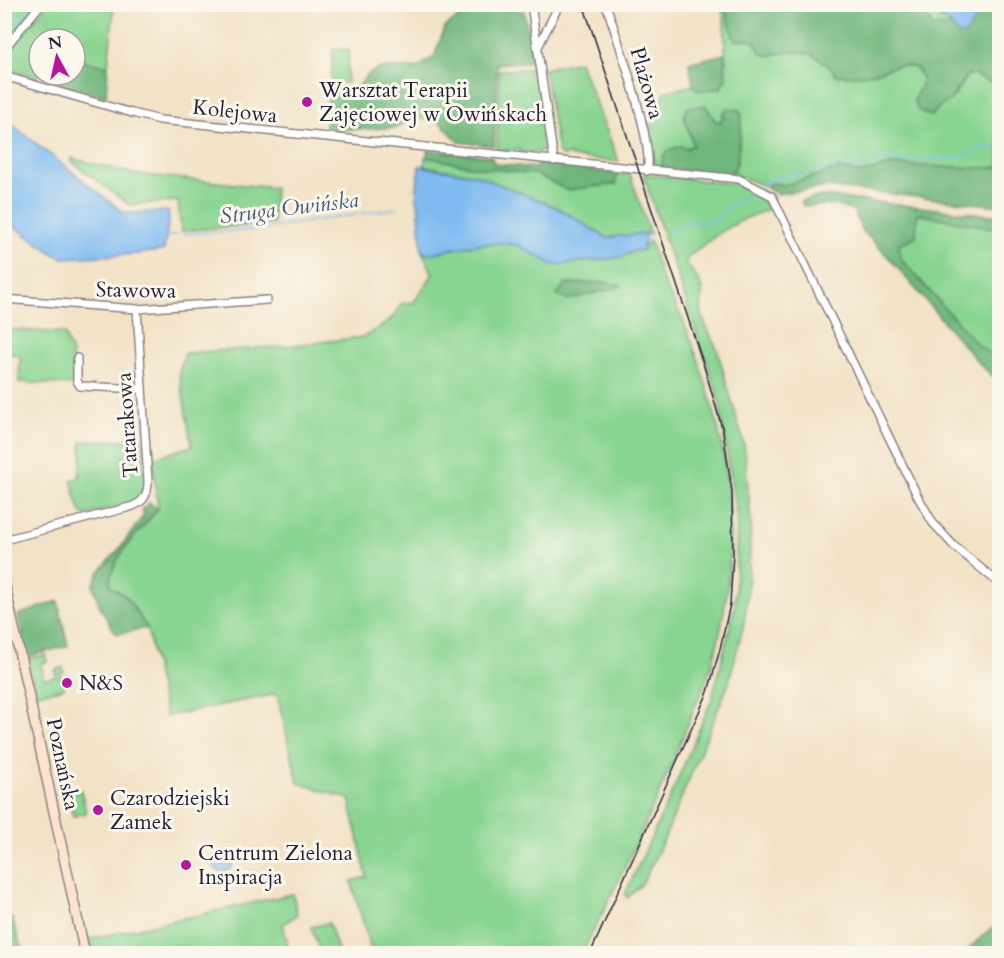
<svg xmlns="http://www.w3.org/2000/svg" width="1004" height="958" font-family="Cardo,serif">
<style>
.green{fill:#88d491;stroke:#557b66;stroke-width:1.5}
.forest{fill:#6eb67b;stroke:#486c5b;stroke-width:1.5}
.water{fill:#7fbbf1;stroke:#506e96;stroke-width:1.5}
.lines{fill:none;stroke-linecap:round;stroke-linejoin:round}
.stream{stroke:#7fbbf1;stroke-width:1.5}
.street-casing{stroke:#8a8280;stroke-width:10}
.secondary-casing{stroke:#8a8280;stroke-width:12}
.street{stroke:#fff;stroke-width:7}
.secondary{stroke:#fde4d1;stroke-width:9}
.rail{stroke:#22223b;stroke-width:1.5}
.poi-dot{fill:#b5179e;stroke:#fbf7ec;stroke-width:2}
.labels{text-anchor:middle;stroke-width:6;stroke-linejoin:round;paint-order:stroke}
.street-label{font-size:21px;fill:#22223b;stroke:#fbf7ec}
.poi-label{font-size:21px;fill:#22223b;stroke:#fbf7ec;text-anchor:start}
.water-label{font-size:22px;font-style:italic;fill:#43587b;stroke:#fbf7ec}
</style>
<rect width="100%" height="100%" fill="#fbf7ec"/>
<filter id="ink" filterUnits="userSpaceOnUse"><feTurbulence type="fractalNoise" baseFrequency=".0167" numOctaves="2"/><feDisplacementMap in="SourceGraphic" scale="12" xChannelSelector="R" yChannelSelector="G"/><feConvolveMatrix kernelMatrix="1 2 1 2 8 2 1 2 1" color-interpolation-filters="sRGB"/></filter>
<filter id="wash" filterUnits="userSpaceOnUse"><feTurbulence type="fractalNoise" baseFrequency=".008" numOctaves="4" result="noise"/><feDisplacementMap in="SourceGraphic" scale="24" xChannelSelector="R" yChannelSelector="G"/><feGaussianBlur stdDeviation="1.35" result="paint"/><feColorMatrix in="noise" values="0 0 0 0 0 0 0 0 0 0 0 0 0 0 0 0 0 1.4 0 .05"/><feComposite in="paint" operator="in"/></filter>
<g filter="url(#wash)">
<rect width="100%" height="100%" fill="#f2e2c6"/>
<!-- green -->
<path class="green" d="M47,4L114,5L108,66L75,60V39H39V70L37,78L5,68V56Z
M4,5H38L12,37L5,29Z
M720,5H724L735,41L746,39L755,42L760,52L766,55C797,49 815,47 836,75L871,74L899,64L916,68L923,79L914,102C951,108 948,106 967,75C980,73 987,84 999,84V167L980,168L890,165L862,173L838,169L785,185L772,183L766,187L732,173L737,163L742,116L739,110L724,112L721,121L715,122L708,109L684,116L693,145L663,156L662,168H655L650,127L665,92L693,85L699,90L720,89L726,78L724,17Z
M917,5H933L934,13L952,26L934,28Z
M333,49L349,50L347,83L331,82Z
M579,61L619,162L571,157V155L561,156L558,151L544,69Z
M537,69L548,138C547,155 533,153 520,152V150L515,149L514,151L497,150L499,70Z
M426,157L475,167L535,174L567,190L615,184L617,174H630L650,234L607,238L558,208L476,175L424,166Z
M71,158L134,174L275,188L273,223L181,231L178,201L130,205L71,161Z
M643,174L737,184C751,188 760,197 770,209C736,220 715,235 688,257L686,263L699,281L702,291L701,315L717,349L744,444L751,522L748,591L744,623L728,685L665,837L642,884L627,898L625,894L668,802L712,699L735,606L737,518L718,397Z
M917,214L999,229V360L977,344L901,259L899,245L916,236Z
M650,242C654,253 657,265 661,276C668,293 678,309 685,325C701,366 715,409 723,452C734,517 732,586 716,650C710,676 696,702 687,726C656,804 621,879 582,953H372L351,881L367,877L349,799L298,783L277,694L166,716L147,628L126,596L109,586C110,556 140,530 158,509L153,458L192,446L179,373L185,353L277,347L363,337L384,325L395,315L401,304L414,302L433,274L422,252L427,254L478,244L502,243L517,245L554,265L621,257L634,251L643,250L644,245Z
M4,329L64,333L72,353L74,385L19,382L20,355L5,353Z
M142,439L146,483L141,499L133,503L87,515L81,513L71,480L79,478L82,456L81,442Z
M45,655L47,662L41,664L44,679L56,677L55,670L63,667L64,672L60,673L64,688L36,694L27,659Z
M81,790L86,813L73,816L68,793Z
M293,894L297,915L283,924L290,953H92L89,939Z
M12,918L21,948H14L8,951L5,938L4,920Z
M329,923L339,953H321L311,927Z"/>
<!-- forest -->
<path class="forest" d="M847,4L859,8L863,5H917L934,27L952,26L959,35L977,5H999V84C987,84 980,73 967,75L951,100L940,106L931,116L919,111L914,102L923,79L916,68C896,61 888,71 869,74C858,76 847,77 836,75C815,47 797,49 766,56L760,52L755,42L746,39L735,41L724,5Z
M476,6V8L486,7L524,11L534,61L497,64L494,146L459,142L439,121L413,118L396,128L325,130L329,86L348,92L359,86L367,75L380,68H417L434,57L445,27Z
M724,54L726,78L720,89L699,90L693,85L689,63Z
M75,60L108,66L106,97L56,83L58,75H75Z
M705,105L716,122L721,121L724,112L728,108L739,110L742,116L737,163L732,173L723,174L662,168L663,156L671,149L681,146L687,149L693,145L684,115L688,108Z
M428,150L491,156L495,164L536,168L537,163L617,174L616,184L567,190L535,174L475,167L426,157Z
M890,165L980,168L999,167V206L827,187L777,194L766,187L772,183L785,185L838,169L862,173Z
M822,196L999,216V229L917,214L916,236L899,245L901,259L977,344L999,360V375L992,376L978,362L890,259L861,229L854,211L835,205L803,206L801,201Z
M607,282L623,286L567,300L557,295L565,284Z
M150,503L158,509C141,529 109,559 110,586L126,596L147,628L116,634L100,607L93,585L99,572L120,548L144,515L142,509Z
M58,601L68,646L28,656L18,615Z
M999,924V953H964L989,930Z"/>
<!-- water -->
<path class="water" d="M933,5H977L976,19L966,34L958,35C956,31 953,25 949,22C941,15 935,17 933,5Z
M5,119L123,212L132,213L168,211L169,218L164,250L139,254L63,258L54,254L5,220Z
M419,166L476,175L558,208L607,238L645,233L643,250L634,251L621,257L554,265L517,245L502,243L478,244L427,254L422,252L418,201L416,200Z
M213 862a10 10 0 1 1 20 0a10 10 0 1 1-20 0Z"/>
<g class="lines">
<!-- stream -->
<path class="stream" d="M29,12L36,4
M4,21L15,22L25,17
M759,185L774,178L841,166L873,165L876,160L883,158L912,163L930,158L948,160L950,157C962,159 973,149 984,148C990,148 993,151 1000,149
M669,232L690,221L706,223L718,218L728,207L751,192
M182,234L256,230L398,208
M166,236L177,235
M643,241L651,239"/>
</g>
</g>
<g filter="url(#ink)">
<g class="lines">
<!-- street casing -->
<g class="street-casing">
<path id="street" d="M531,4L554,161
M606,4C616,36 655,144 647,171
M538,47L556,11L558,4
M4,49L41,4
M4,76L132,113L160,120L739,179L772,196L918,497L933,523L954,546L1000,584
M4,299L137,309L267,300
M77,358V381L80,386L141,389
M4,540L130,507C143,503 148,496 148,481L137,309"/>
</g>
<!-- secondary casing -->
<g class="secondary-casing">
<path id="secondary" d="M4,582L85,954"/>
</g>
<!-- street -->
<use href="#street" class="street"/>
<!-- secondary -->
<use href="#secondary" class="secondary"/>
<!-- rail -->
<path class="rail" d="M583,4L703,363L723,431L732,492L733,554L730,604L720,649L708,692L590,954"/>
</g>
</g>
<!-- markers -->
<g class="poi-dot">
<circle cx="307" cy="102" r="6"/>
<circle cx="67" cy="683" r="6"/>
<circle cx="98" cy="810" r="6"/>
<circle cx="186" cy="865" r="6"/>
</g>
<g class="labels">
<!-- street labels -->
<g class="street-label">
<text transform="translate(647 83) rotate(74)" y="7">Plażowa</text>
<text transform="translate(235 111) rotate(6)" y="7">Kolejowa</text>
<text transform="translate(136 290) rotate(1)" y="7">Stawowa</text>
<text transform="translate(127 425) rotate(-94)" y="7">Tatarakowa</text>
<text transform="translate(63 764) rotate(78)" y="7">Poznańska</text>
</g>
<!-- poi labels -->
<g class="poi-label">
<text x="319" y="97">Warsztat Terapii<tspan x="319" dy="24">Zajęciowej w Owińskach</tspan></text>
<text x="79" y="690">N&amp;S</text>
<text x="110" y="805">Czarodziejski<tspan x="110" dy="24">Zamek</tspan></text>
<text x="198" y="860">Centrum Zielona<tspan x="198" dy="24">Inspiracja</tspan></text>
</g>
<!-- water labels -->
<g class="water-label">
<text transform="translate(289 207) rotate(-7)" y="8">Struga Owińska</text>
</g>
</g>
<!-- margin -->
<rect width="1004" height="958" fill="none" stroke="#fbf7ec" stroke-width="24"/>
<!-- north arrow -->
<g transform="translate(57 57) rotate(352)"><circle r="28" fill="#fbf7ec" stroke="#a4a2a5" stroke-width="1.5"/>
<path d="M0-4.5L10 22L0 15L-10 22Z" fill="#b5179e"/>
<text y="-9" font-size="16" font-weight="bold" text-anchor="middle" fill="#22223b">N</text>
</g>
</svg>
